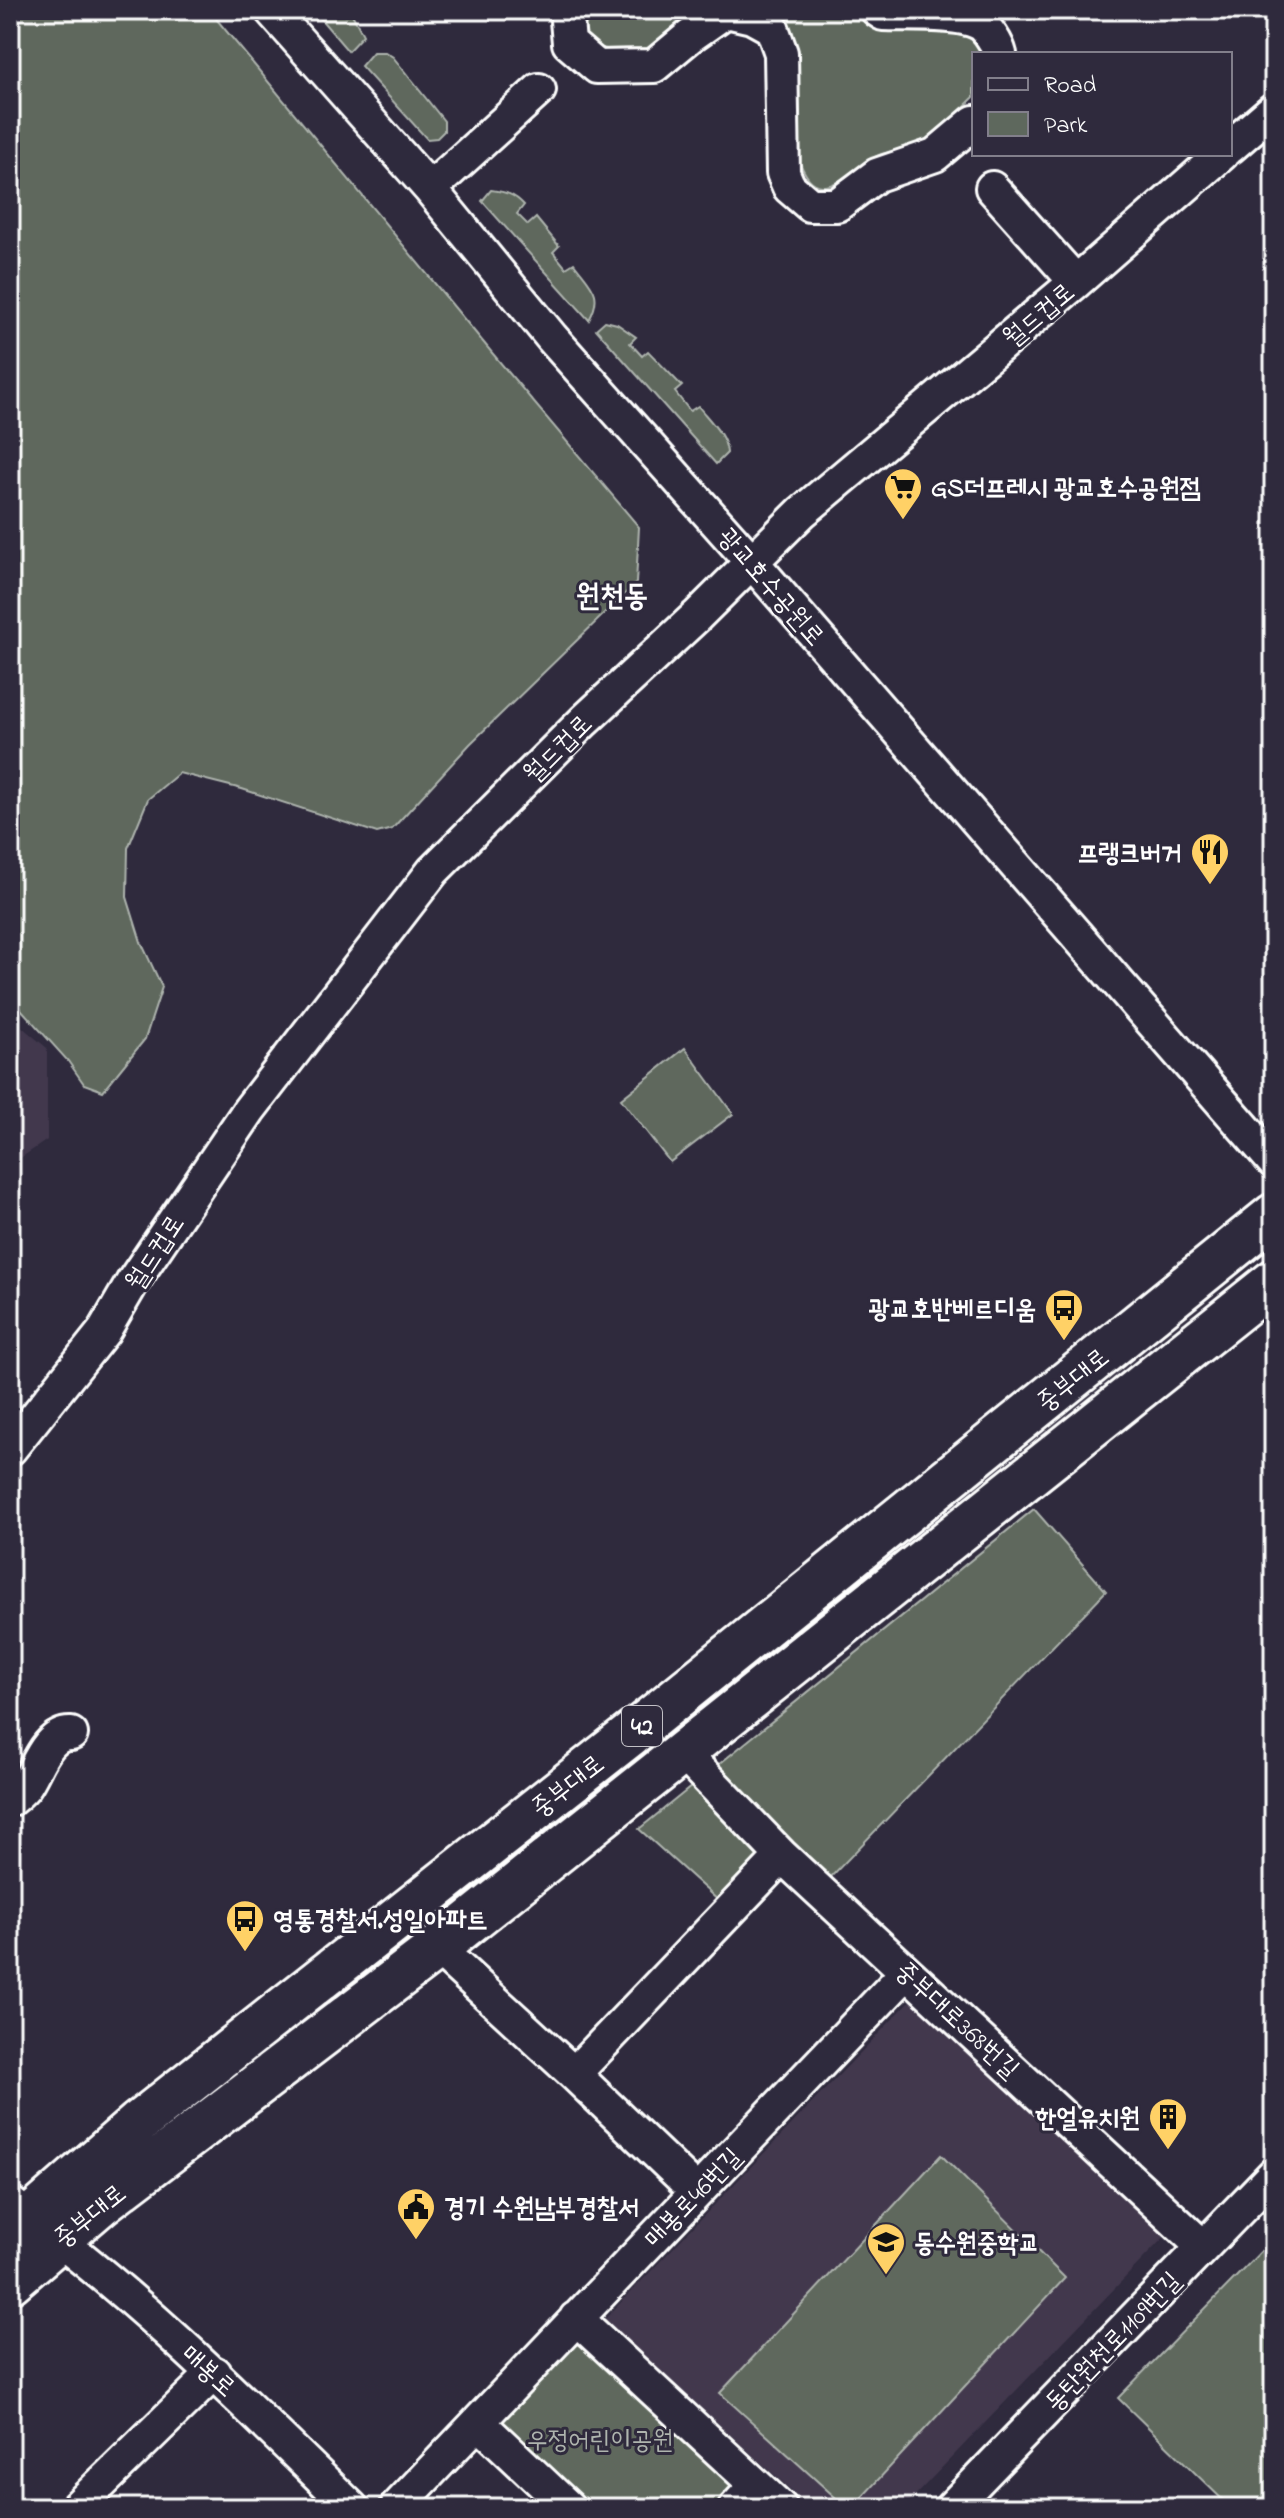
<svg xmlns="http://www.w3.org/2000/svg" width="1284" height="2518" font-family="'Indie Flower','Poor Story',sans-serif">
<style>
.built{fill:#43394e}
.green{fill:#5e685d;stroke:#aeb4ae;stroke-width:2}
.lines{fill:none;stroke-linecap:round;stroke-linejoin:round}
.minor-casing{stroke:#fff;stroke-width:38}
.major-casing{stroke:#fff;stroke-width:48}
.minor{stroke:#2f2a3d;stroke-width:32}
.major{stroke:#2f2a3d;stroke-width:42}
.labels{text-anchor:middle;stroke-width:6;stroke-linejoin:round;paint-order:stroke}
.shield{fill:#2f2a3d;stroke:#c1bfc5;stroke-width:2}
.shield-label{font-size:24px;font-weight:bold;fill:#fff}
.street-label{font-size:26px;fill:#fff;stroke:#2f2a3d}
.poi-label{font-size:26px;font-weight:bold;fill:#fff;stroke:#2f2a3d;text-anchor:start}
.park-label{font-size:26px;fill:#aeb4ae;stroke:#2f2a3d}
.quarter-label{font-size:30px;font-weight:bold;fill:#fff;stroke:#2f2a3d}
</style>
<rect width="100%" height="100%" fill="#2f2a3d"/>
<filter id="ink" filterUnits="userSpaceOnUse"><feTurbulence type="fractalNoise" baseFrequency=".0125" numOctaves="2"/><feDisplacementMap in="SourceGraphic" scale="16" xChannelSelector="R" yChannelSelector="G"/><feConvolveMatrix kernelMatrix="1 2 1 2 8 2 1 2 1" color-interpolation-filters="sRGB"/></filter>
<g filter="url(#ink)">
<!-- built -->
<path class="built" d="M10,1017L47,1048V1140L10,1165Z
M911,2000L1168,2233L903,2508H811L604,2320Z"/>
<!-- green -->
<path class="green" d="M10,10H209L493,354L639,527L636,583L470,744L392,829L377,833L242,789L179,773L148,799L128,848L127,897L141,942L162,987L145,1039L103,1091L84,1084L68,1061L10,997Z
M313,10H340L346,16L351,12L363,35L348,51Z
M584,10H697L657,45L647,48L606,49L591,45L582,36Z
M769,10H851L879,23L958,32C971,37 977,43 984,54H974V97C960,111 933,137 916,146C905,151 891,150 879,155C848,169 817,216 798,157Z
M373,52H385L393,57L444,121V131L437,138L427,139L361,66Z
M491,190C506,192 514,194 524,205L517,214L528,225L536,218L559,246L553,252L566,268L574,263C591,286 604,293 589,320L482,201Z
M605,321L617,324L636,337L630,343L642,356L648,351L682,386L675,392L690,411L698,406C709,420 726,435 727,453L716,464L596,329Z
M685,1048L733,1114L670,1162L621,1099Z
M1034,1509L1106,1591L829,1879L781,1838L720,1902L639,1829Z
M941,2155L1065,2278L852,2508H847L720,2393Z
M1274,2238V2508H1231L1118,2398Z
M575,2335L738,2489L720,2508H587L495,2420Z"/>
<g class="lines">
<!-- minor casing -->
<g class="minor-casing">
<path id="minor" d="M271,10L430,189L552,338L751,561L1274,1162
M573,10L567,20L569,43L597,67L654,66L689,37L726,11L752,17L772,28L781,53L783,173L789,187L810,205H837L877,175L935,155L974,122
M877,10L883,14C907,15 959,12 979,23C987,27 998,45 1000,54
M1230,147L1274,109
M992,188L1076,282
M430,189L539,90
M10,1449L104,1331L132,1283L249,1110L433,871L584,721L697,616L802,512L1076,282L1222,154
M683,1753L782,1856L1203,2247
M10,1800C15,1796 21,1791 25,1786C37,1769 46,1733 71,1734
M437,1948L574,2074L697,2192
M574,2074L782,1856
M10,2203C134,2292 243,2402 352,2508
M576,2318L781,2508
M478,2422L569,2508
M76,2508L214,2373
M396,2508L907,1972
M735,2508L756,2485
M951,2508L1274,2174"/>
</g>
<!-- major casing -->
<g class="major-casing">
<path id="major" d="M10,2235L138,2123L654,1716L1274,1215
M10,2282L101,2204L437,1948L1274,1281"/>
</g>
<!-- minor -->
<use href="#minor" class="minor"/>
<!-- major -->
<use href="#major" class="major"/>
</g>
</g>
<!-- icons -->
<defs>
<g id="supermarket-pin" transform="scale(2)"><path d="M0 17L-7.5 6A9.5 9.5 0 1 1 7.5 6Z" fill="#ffd166" stroke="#2f2a3d"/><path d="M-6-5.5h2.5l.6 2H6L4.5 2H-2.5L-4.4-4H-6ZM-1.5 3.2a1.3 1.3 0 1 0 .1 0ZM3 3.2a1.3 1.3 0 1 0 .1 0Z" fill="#111"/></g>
<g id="restaurant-pin" transform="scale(2)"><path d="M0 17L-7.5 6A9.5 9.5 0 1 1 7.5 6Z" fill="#ffd166" stroke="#2f2a3d"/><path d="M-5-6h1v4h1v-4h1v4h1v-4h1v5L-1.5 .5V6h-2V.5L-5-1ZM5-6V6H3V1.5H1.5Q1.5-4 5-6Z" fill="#111"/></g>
<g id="bus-pin" transform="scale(2)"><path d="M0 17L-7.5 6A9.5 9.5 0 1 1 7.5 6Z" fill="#ffd166" stroke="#2f2a3d"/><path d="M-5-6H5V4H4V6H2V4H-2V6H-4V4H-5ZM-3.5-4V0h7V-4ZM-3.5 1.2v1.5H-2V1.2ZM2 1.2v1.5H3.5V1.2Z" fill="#111"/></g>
<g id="building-pin" transform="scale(2)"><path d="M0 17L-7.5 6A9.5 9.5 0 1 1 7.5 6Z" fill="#ffd166" stroke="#2f2a3d"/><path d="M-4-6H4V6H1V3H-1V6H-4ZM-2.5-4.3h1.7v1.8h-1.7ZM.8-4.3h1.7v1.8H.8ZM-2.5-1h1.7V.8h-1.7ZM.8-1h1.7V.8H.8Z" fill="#111"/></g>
<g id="civic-pin" transform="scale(2)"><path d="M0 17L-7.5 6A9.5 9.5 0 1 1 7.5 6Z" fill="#ffd166" stroke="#2f2a3d"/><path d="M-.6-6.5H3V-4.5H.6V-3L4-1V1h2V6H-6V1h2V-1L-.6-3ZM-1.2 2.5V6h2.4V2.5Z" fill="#111"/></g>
<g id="school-pin" transform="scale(2)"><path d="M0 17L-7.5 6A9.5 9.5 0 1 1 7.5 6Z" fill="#ffd166" stroke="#2f2a3d"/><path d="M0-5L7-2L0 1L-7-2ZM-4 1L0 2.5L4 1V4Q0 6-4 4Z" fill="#111"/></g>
</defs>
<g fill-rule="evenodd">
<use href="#supermarket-pin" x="903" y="487"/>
<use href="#restaurant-pin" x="1210" y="852"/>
<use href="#bus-pin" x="1064" y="1308"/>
<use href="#bus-pin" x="245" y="1919"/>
<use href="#building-pin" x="1168" y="2117"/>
<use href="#civic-pin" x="416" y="2207"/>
<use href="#school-pin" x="886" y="2242"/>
</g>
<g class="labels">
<!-- shield labels -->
<rect class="shield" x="622" y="1706" width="40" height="40" rx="6"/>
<g class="shield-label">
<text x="642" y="1734">42</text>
</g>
<!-- street labels -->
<g class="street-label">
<text transform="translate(1038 314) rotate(-40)" y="9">월드컵로</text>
<text transform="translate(772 586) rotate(49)" y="9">광교호수공원로</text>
<text transform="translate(557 748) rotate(-45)" y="9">월드컵로</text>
<text transform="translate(154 1252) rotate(-57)" y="9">월드컵로</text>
<text transform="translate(1072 1379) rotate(-39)" y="9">중부대로</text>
<text transform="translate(567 1785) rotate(-38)" y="9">중부대로</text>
<text transform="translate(958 2019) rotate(43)" y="9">중부대로368번길</text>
<text transform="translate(692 2197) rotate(-46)" y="9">매봉로46번길</text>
<text transform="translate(89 2215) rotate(-39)" y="9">중부대로</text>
<text transform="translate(1112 2341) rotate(-46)" y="9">동탄원천로1109번길</text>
<text transform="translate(209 2370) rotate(42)" y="9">매봉로</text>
</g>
<!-- poi labels -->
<g class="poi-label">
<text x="931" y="496">GS더프레시 광교호수공원점</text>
<text x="1182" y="861" text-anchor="end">프랭크버거</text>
<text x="1036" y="1317" text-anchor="end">광교호반베르디움</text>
<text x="273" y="1928">영통경찰서.성일아파트</text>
<text x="1140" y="2126" text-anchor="end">한얼유치원</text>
<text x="444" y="2216">경기 수원남부경찰서</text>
<text x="914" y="2251">동수원중학교</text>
</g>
<!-- park labels -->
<g class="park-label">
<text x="600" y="2448">우정어린이공원</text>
</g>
<!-- quarter labels -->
<g class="quarter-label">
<text x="612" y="605">원천동</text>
</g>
</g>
<!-- margin -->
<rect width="1284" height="2518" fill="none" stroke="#2f2a3d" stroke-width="40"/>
<rect x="20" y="20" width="1244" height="2478" fill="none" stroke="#fff" stroke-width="3" filter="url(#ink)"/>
<!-- legend -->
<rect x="972" y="52" width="260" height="104" fill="#2f2a3d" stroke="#827f8b" stroke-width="2"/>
<rect x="988" y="78" width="40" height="12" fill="#2f2a3d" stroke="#827f8b" stroke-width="2"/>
<text x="1044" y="92" font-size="24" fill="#ffffff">Road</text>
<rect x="988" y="112" width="40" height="24" fill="#5e685d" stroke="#827f8b" stroke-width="2"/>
<text x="1044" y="132" font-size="24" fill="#ffffff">Park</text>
</svg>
